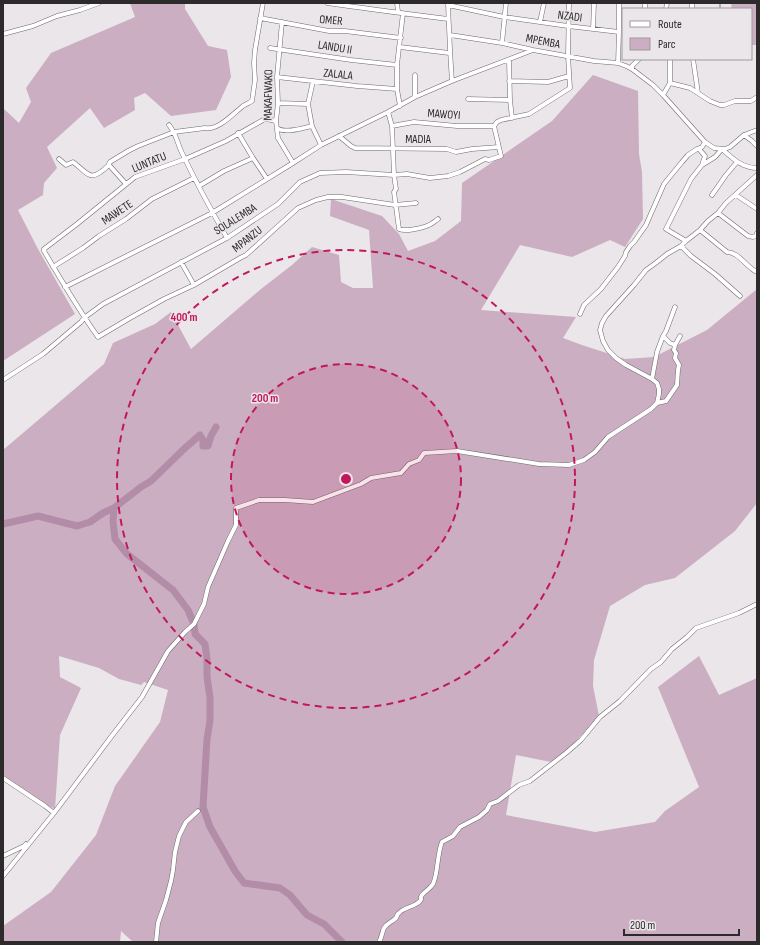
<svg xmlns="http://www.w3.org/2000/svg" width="760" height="945" font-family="'Sofia Sans Condensed',sans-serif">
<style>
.green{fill:#cbaec2}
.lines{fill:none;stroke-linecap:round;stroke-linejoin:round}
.stream{stroke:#8a6f82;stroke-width:1}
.river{stroke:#b38ca8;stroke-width:7}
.minor-casing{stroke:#6d686b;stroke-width:5}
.minor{stroke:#fff;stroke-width:4}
.ring{fill:none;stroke:#c2185b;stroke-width:2;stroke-dasharray:7 5}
.labels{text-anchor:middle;stroke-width:3;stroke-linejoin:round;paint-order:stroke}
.street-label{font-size:12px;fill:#2c2a2b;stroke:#ebe6e9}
.centre{fill:#c2185b;stroke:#ebe6e9;stroke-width:2}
.ring-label{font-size:12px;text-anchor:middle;font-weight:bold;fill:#c2185b;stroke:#ebe6e9;stroke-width:3;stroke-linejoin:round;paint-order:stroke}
</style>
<rect width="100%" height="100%" fill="#ebe6e9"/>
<!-- green -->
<path class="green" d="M130,3H185V9L208,46L227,50L231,77L216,110L171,116L145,93L134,98L135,110L104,128L90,108L47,147L57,168L44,183L43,195L18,210L38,249L75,314L3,361V109H4L19,123L31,102L26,88L51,53L135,17Z
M731,3H757V45H751V9H732Z
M593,75L638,91L639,154L642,172L643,219L625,247L610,240L572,257L520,245L481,310L576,317L563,338L582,345L625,359L654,357L707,330L757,289V503L735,531L675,578L645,585L610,606L594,660L593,686L599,716L556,763L516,755L506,815L595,832L655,822L665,811L699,787L658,687L699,656L719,695L757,678V942H133L121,931L120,942H3V926L51,892L96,835L115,786L160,722L168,690L144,682L141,685L119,679L99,668L59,656L60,677L81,688L60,735L55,809L3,781V450L104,364L113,343L155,324L171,312L191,349L261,289L292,265L312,247L339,255L341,282L353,288H373L369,230L330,216L331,199L382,216L399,234L408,251L435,241L461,221L462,183L552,121Z"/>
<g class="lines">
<!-- stream -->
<path class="stream" d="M720,9V3"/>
<!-- river -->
<path class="river" d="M114,508L113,521L115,539L127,554L173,590L188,610L194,624L195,634L205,644L207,659V677L210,698V721L207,739L203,807L210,827L235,871L244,883L280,888L290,895L307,915L324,924L342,942
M3,524L38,516L77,526L90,522L103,513L114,508L141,487L151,481L185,448L200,435L203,440V446H208L211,436L216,427"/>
<!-- minor casing -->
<g class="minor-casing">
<path id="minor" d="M327,3C368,9 408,14 448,19
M397,3L398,12
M448,3C449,29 450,55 452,81
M645,3V9
M692,3V9
M448,5L504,17L568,26L619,32
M666,9L667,3
M260,18L329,31H345L401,38
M282,22L277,77L278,103L276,121L278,138L293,163
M540,22L544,3
M593,29L594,3
M3,34L33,26L57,16L80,10L99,3
M450,35L502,43L533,50L594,61L618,63L626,66L632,69L653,85L663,95L705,142L714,148L725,149L730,147L744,135L757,130
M502,43L506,3
M400,47L449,53
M270,48L351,60L397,65
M693,59L698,93
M509,60L510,100L512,118
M618,63L619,32V3
M632,69V66L639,59
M415,75V97
M277,77L357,86L397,89
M313,81L308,104L312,126L321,145
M509,81L548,82L569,76
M670,83L690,88L710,101L720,105H724L735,101H751L757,97
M663,95L670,83V59
M468,99L510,100
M278,103L308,104
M400,106L397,89V65L403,13
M388,112L392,126L394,175L396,189L394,192L399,229C405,232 423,228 429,225C432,224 435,221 438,219
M276,121L266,119L263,120L226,141L185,159L135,177L77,224L44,249V251C61,280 78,309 98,337L130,318L164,299L194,285L240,258L246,255L298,208L316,200L328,197H342L395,205L416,203
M169,125C177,135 177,143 182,153C196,182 211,210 227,238
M392,126L414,122L457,126H494
M277,128C285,134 303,128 312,126
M238,133L253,158L267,179
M744,135L752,141L757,146
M339,136L351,146L355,148L447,149L456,152L472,149L499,147
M59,159L66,165L73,162C90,175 90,183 109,165
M702,165L715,157L722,149C732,158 742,168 757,168
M126,184L109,165V164L110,162L128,151L138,146L174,132L205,128C218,131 234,113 243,106C246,104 249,103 252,101L255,80L254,63L255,50L263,3
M199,186L224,171L253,158
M712,195L726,175L737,162
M736,195L757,209
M718,213L748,236L753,237L756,236L757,233
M700,230L727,252C738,252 745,265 755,271L757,270
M686,241L666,229L691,179L702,165L705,156L699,149
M681,246L691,256L715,274L740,296
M181,262L194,285
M53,267L83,248L99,236L126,219L152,199L194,178
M65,287L212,213L293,163L321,145L388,112L415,97L452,81L533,50
M580,314L584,305L601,289L618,267L625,256L626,252L630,246L634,242L646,225L664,184L682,162L688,155L697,149L702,147L705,142
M675,345L670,343L663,336L666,331L675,307
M652,379L657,352L663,336
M3,380L43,354L81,322L84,318L103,304L227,238L278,204L300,182L320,173L346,172L394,175L407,174L430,178L448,176L460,172L485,159L489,160L501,156L494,126L497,122L501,120L529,114L570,88L568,56L569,3
M657,403L666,401L677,385L678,370L679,365L675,358L676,353L674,350L675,345L680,336
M3,778L45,806L54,813
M3,856L24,846L26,844
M3,876L54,813L111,737L142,697L168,651L185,632L194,624L204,604L208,587L228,541L236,525V508L259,500H285L313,502L361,484L371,478L401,473L409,464L419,460L424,453L457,451L539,464L569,465L584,460L595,452L608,437L651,409L657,403L659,394V389L657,383L652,379L626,365L616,358L608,350L603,341L600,330L602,323L606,316L634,285L646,270L657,262L667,254L681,246L686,241L700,230L708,221L718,213L726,203L757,175
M156,942L158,923L166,900L171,881L173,870L175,852L179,836L186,822L198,811
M379,942C382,937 382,932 384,928C387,923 392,922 396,918C397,916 397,914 399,913C404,907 415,907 420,901C423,897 419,899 422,895C425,891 430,889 433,884C438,874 437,854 442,842L453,836L460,827L479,817L487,810L490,804L498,801L519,785L530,781L566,753L581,740L600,717L620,701L651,669L661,662L672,649L687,637L696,628L739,613L757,604"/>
</g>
<!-- minor -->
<use href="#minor" class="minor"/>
</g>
<!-- distance rings -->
<circle cx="346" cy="479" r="115" fill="#c2185b" fill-opacity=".12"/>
<g class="ring">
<circle cx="346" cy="479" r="115"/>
<circle cx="346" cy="479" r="229"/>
</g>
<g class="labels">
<!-- street labels -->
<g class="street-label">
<text transform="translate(570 16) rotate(7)" y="4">NZADI</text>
<text transform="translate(331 20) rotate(5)" y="4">OMER</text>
<text transform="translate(543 41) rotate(11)" y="4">MPEMBA</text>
<text transform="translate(335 47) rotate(9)" y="4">LANDU II</text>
<text transform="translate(338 74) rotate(6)" y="4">ZALALA</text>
<text transform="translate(268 95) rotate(-89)" y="4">MAKAFWAKO</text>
<text transform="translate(444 114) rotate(4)" y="4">MAWOYI</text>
<text x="418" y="143">MADIA</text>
<text transform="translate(149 162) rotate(-22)" y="4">LUNTATU</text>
<text transform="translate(117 212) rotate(-34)" y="4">MAWETE</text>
<text transform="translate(235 219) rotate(-32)" y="4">SOLALEMBA</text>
<text transform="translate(247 239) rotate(-38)" y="4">MPANZU</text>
</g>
</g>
<circle cx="346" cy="479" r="6" class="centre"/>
<g class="ring-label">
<text x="184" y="321">400 m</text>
<text x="265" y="402">200 m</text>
</g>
<!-- border -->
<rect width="760" height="945" fill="none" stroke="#2c2a2b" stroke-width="8"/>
<!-- legend -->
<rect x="622" y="8" width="130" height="52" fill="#ebe6e9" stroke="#9f9b9d"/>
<rect x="630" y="21" width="20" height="6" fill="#ffffff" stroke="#9f9b9d"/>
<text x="658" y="28" font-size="12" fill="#2c2a2b">Route</text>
<rect x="630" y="38" width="20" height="12" fill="#cbaec2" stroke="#9f9b9d"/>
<text x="658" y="48" font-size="12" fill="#2c2a2b">Parc</text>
<!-- scale -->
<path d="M624 929v6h115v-6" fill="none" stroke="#2c2a2b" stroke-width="2"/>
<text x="630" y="929" font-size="12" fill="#2c2a2b" stroke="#ebe6e9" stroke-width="3" paint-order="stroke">200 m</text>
</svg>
